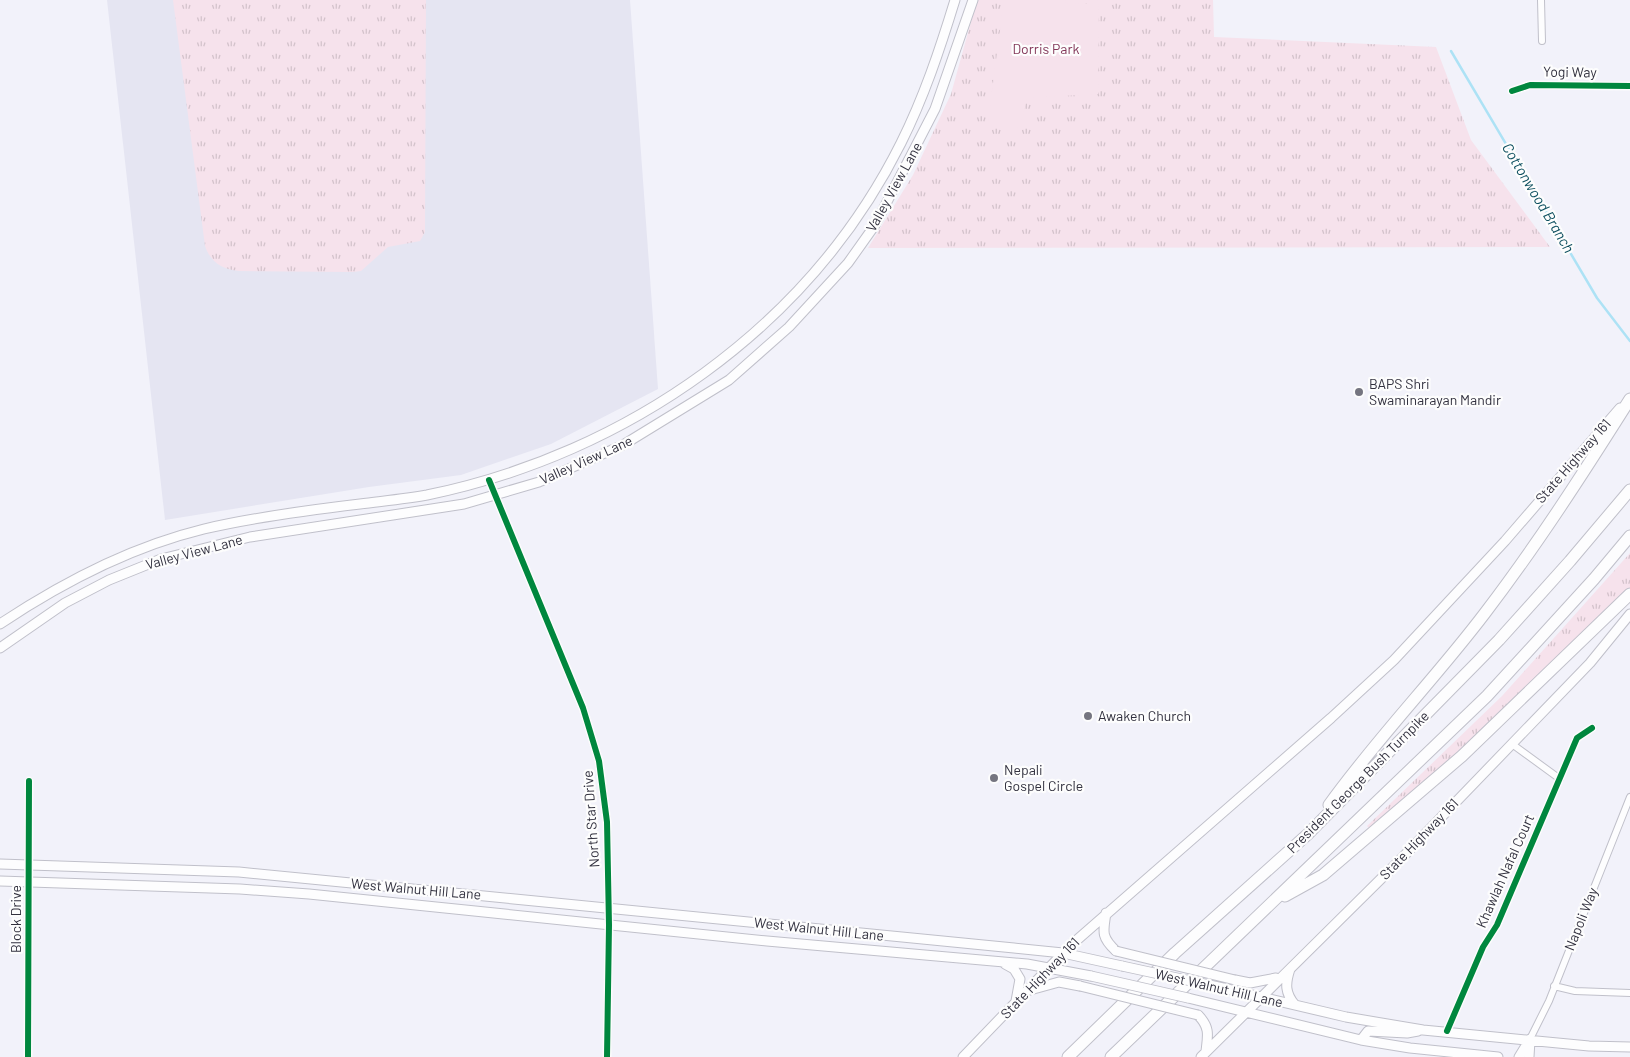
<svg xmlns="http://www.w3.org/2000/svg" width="1630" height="1057" font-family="Barlow,sans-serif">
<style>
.built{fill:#e5e5f2}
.grass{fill:url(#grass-tufts)}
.green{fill:#f6e2ec}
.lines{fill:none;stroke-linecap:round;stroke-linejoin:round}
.stream{stroke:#ade2f5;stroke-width:2.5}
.street-casing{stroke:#c0c0ca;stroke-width:8}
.secondary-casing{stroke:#c0c0ca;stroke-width:11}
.highway-casing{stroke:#c0c0ca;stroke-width:13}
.street{stroke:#fdfdfe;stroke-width:6}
.secondary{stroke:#fdfdfe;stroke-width:9}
.highway{stroke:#fdfdfe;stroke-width:11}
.secondary-bridge-casing{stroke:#c0c0ca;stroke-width:11;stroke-linecap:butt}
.secondary-bridge{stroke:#fdfdfe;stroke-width:9}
.cycleway-casing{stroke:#fdfdfd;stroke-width:9}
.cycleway{stroke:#00873e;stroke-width:6}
.poi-dot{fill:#757580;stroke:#fdfdfd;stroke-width:2}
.labels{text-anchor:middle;stroke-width:4.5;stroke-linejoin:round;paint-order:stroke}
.park-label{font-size:14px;fill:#833759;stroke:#fdfdfd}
.street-label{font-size:14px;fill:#32313f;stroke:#fdfdfd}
.poi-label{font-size:14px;fill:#32313f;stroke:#fdfdfd;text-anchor:start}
.water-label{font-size:15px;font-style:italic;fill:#0d4f5f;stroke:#fdfdfd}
</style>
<defs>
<pattern id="grass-tufts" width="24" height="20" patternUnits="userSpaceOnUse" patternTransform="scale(1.25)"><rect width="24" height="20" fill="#f6e2ec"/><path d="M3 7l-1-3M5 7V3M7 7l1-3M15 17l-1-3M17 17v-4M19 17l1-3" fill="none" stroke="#d3c2cb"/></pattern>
</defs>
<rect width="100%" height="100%" fill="#f2f2fa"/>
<!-- built -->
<path class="built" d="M107,0H630L658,389L551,444L461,475L369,487L165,520Z"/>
<!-- grass -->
<path class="grass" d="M173,0H426L425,232L420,241L388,247L361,271L353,272L239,271C222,269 211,263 205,246Z
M977,0H1213L1214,37L1436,47L1471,140L1550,247L868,248L913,175L951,94Z
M1630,553V588L1461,750L1369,828L1367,826L1502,696Z"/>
<!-- green -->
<path class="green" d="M1004,0H1065L1066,3L1088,4V1L1099,0L1098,94L1027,98L1020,128L988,121Z"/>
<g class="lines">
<!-- stream -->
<path class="stream" d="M1451,51L1597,298L1630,341"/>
<!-- street casing -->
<g class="street-casing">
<path id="street" d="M1541,0L1542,41
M1512,91L1530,85L1630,86
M489,480L583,708L599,761L607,822L609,925L607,1057
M1512,744L1560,779
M1554,986L1575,991L1630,993
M1447,1031L1483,947L1497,925L1577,738L1592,728
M1530,1039L1549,1001L1630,797
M28,1057L29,781"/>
</g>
<!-- secondary casing -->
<g class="secondary-casing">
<path id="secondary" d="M0,624C63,582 130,547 204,529C255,517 309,510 360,504C383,501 405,499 427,495C627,454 809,327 901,143C924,97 940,49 955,0
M0,648L65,603L109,580L161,559L250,537L464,504L539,482L623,445L729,380L789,327L848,263L875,225L935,109L973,0
M0,864L239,872L1014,948L1063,953L1122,966
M0,881L240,889L309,894L767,941L1027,964L1091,976
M1106,913C1103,932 1101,937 1116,951
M1005,964L1014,969L1020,979L1016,1001
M1290,969C1285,984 1285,993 1295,1005
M1235,980L1250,983L1276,978
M1223,988L1346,1017L1423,1030L1589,1046L1630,1047
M1030,990L1059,982L1080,986
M1188,998L1361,1040L1410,1048L1498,1057
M1198,1015C1210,1027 1208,1035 1206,1051
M1361,1040L1368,1031L1407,1033L1418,1031
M963,1057L1070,946L1331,718L1394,660L1505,541L1620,408
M1201,1057L1399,861L1590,663L1630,614
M1519,1057L1530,1039
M1529,1057L1530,1040"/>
</g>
<!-- highway casing -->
<g class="highway-casing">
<path id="highway" d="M1329,805C1377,738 1435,679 1485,613C1537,545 1584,472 1630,399
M1285,896L1323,875L1462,756L1630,594
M1068,1057L1175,953L1308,834L1499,640L1570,561L1630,490
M1111,1057L1487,696L1594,579L1630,536"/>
</g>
<!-- street -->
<use href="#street" class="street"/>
<!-- secondary -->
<use href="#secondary" class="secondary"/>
<!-- highway -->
<use href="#highway" class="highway"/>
<!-- secondary-bridge casing -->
<g class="secondary-bridge-casing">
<path id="secondary-bridge" d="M1116,951L1235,980
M1122,966L1223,988
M1091,976L1188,998
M1080,986L1198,1015"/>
</g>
<!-- secondary-bridge -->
<use href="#secondary-bridge" class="secondary-bridge"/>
<!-- cycleway casing -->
<g class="cycleway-casing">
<path id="cycleway" d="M1512,91L1530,85L1630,86
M489,480L583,708L599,761L607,822L609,925L607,1057
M1447,1031L1483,947L1497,925L1577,738L1592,728
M28,1057L29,781"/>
</g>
<!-- cycleway -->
<use href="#cycleway" class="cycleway"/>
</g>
<!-- markers -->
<g class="poi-dot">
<circle cx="1359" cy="392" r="5"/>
<circle cx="1088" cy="716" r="5"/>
<circle cx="994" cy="778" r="5"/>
</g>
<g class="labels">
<!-- park labels -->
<g class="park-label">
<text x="1046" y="54">Dorris Park</text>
</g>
<!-- street labels -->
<g class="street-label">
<text transform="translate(1570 72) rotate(1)" y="5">Yogi Way</text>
<text transform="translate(894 187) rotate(-61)" y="5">Valley View Lane</text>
<text transform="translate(586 460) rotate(-24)" y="5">Valley View Lane</text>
<text transform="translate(1573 461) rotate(-49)" y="5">State Highway 161</text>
<text transform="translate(194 552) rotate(-15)" y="5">Valley View Lane</text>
<text transform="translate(1358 782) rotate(-45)" y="5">President George Bush Turnpike</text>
<text transform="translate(591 819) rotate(-94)" y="5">North Star Drive</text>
<text transform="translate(1419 839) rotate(-46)" y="5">State Highway 161</text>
<text transform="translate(1505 871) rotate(-66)" y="5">Khawlah Nafal Court</text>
<text transform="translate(416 889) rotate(5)" y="5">West Walnut Hill Lane</text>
<text transform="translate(16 919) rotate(-90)" y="5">Block Drive</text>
<text transform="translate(1581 919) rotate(-68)" y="5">Napoli Way</text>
<text transform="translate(819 929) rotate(6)" y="5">West Walnut Hill Lane</text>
<text transform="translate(1040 978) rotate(-46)" y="5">State Highway 161</text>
<text transform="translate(1219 988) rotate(13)" y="5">West Walnut Hill Lane</text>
</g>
<!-- poi labels -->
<g class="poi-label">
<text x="1369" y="389">BAPS Shri<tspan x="1369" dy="16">Swaminarayan Mandir</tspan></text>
<text x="1098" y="721">Awaken Church</text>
<text x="1004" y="775">Nepali<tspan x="1004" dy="16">Gospel Circle</tspan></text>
</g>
<!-- water labels -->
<g class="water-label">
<text transform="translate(1538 198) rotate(59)" y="5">Cottonwood Branch</text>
</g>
</g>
</svg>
